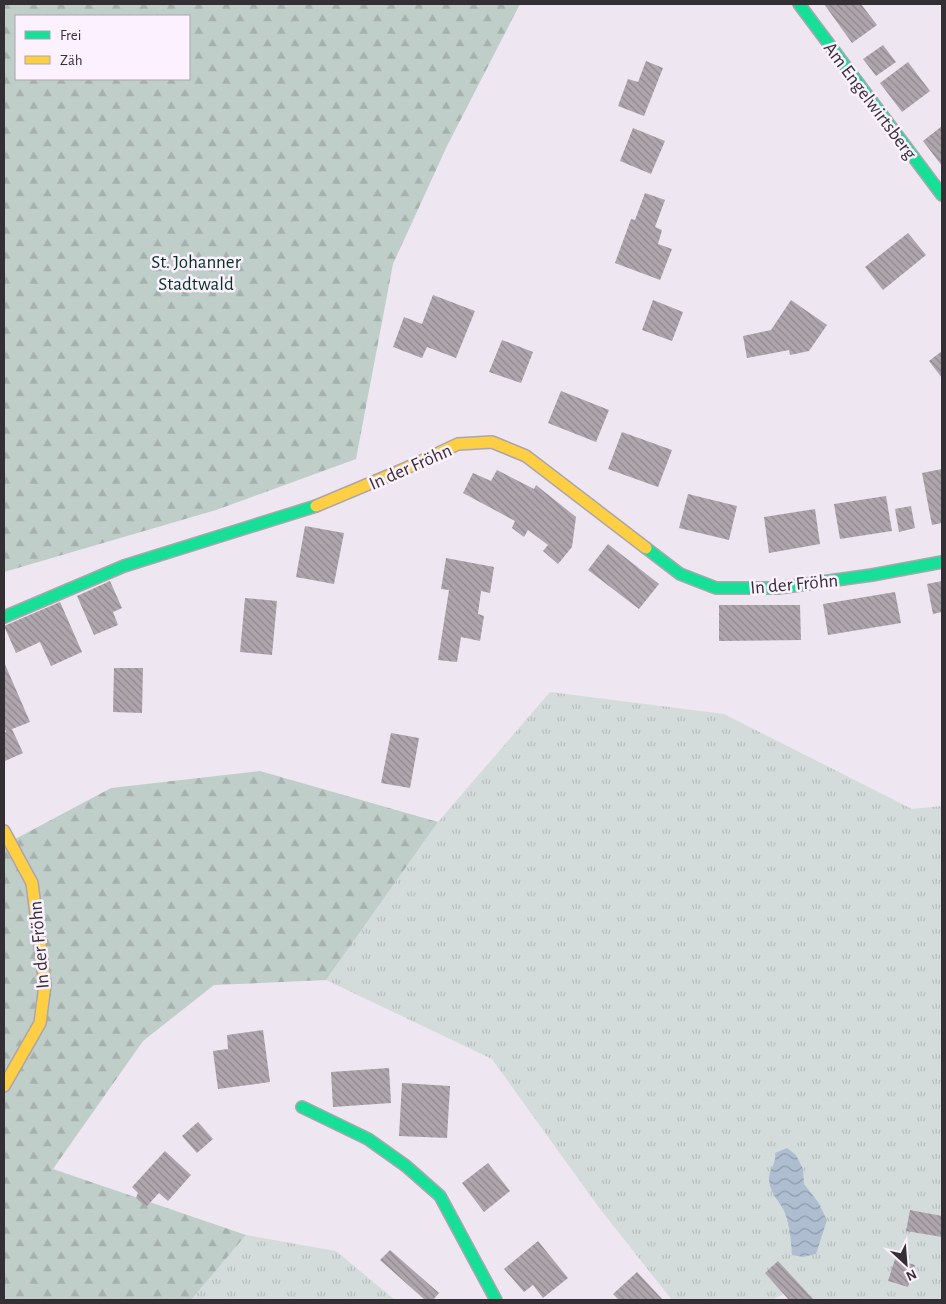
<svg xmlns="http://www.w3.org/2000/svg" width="946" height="1304" font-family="'Alegreya Sans',sans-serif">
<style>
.grass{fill:url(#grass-tufts)}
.forest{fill:url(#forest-firs);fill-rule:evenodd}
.water{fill:url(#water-waves)}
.building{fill:url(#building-back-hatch)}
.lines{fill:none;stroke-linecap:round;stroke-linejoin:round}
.fast-casing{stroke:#aba5ac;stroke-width:14}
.slow-casing{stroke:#aba5ac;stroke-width:14}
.fast{stroke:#16e098;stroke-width:11}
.slow{stroke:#ffcf43;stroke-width:11}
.labels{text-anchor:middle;stroke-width:5;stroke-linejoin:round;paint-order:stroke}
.street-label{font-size:19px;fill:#342f35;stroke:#fcf1fe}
.park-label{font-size:19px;fill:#043423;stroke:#fcf1fe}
</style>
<defs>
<pattern id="grass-tufts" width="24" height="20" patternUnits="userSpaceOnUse" patternTransform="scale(1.25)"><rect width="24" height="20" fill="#d4dcdb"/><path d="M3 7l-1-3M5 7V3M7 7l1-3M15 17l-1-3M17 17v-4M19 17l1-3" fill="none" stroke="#b7bdbd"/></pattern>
<pattern id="forest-firs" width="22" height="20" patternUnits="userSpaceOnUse" patternTransform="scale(1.25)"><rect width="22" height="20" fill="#c0ceca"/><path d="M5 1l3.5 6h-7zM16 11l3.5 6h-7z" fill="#a6b1ae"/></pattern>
<pattern id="water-waves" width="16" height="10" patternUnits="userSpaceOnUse" patternTransform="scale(1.25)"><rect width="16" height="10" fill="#aebed0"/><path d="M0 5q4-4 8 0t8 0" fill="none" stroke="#8e9baa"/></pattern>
<pattern id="building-back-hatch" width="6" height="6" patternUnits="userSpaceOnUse" patternTransform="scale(1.25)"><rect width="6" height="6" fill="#aea6ac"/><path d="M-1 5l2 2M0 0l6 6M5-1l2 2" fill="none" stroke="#8e888d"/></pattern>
</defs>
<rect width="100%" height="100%" fill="#eee6f0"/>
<!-- grass -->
<path class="grass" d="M550,692L724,714L912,809L942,806V1300H812L792,1290L772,1300H672L600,1209L492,1059L326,980L438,822Z
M246,1235L336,1251L395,1300H191Z"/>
<!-- forest -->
<path class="forest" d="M4,4H520L447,146L393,264L356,459L216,510L4,572ZM16,16H189V79H16Z
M260,771L438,822L326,980L214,985L143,1041L53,1169L246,1235L191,1300H4V845L111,788Z"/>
<!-- water -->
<path class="water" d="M787,1148L796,1155L803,1169L804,1184L818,1202L827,1220L816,1254L803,1257L792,1255C791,1241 790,1227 785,1213C780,1201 769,1193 769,1178C769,1169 777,1163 775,1153Z"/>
<!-- building -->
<path class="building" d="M824,4H861L877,25L852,43Z
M883,45L896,62L876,76L863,59Z
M646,61L663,68L644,116L618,106L628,79L638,82Z
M908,62L930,91L902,112L880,83Z
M942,126V166L923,141Z
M633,128L665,141L651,174L620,161Z
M645,193L665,200L655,227L662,230L658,244L672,249L660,280L615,263L631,219L635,220Z
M908,233L926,255L883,290L865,267Z
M433,295L475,311L456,358L427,347L422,358L393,347L404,317L422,324Z
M653,300L683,312L672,341L642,330Z
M791,300L827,325L809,351L790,355L789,350L747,358L743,336L771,330Z
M502,340L533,352L521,383L489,372Z
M942,351V378L929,361Z
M561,391L609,410L596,442L548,423Z
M622,432L672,450L658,487L608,469Z
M942,469V523L932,525L922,473Z
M497,470L534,489L536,485L576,517L572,547L558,564L543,551L548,545L528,530L524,537L512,528L515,521L463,493L473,473L491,481Z
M688,494L737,506L729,540L679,528Z
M886,496L892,531L840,539L834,504Z
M911,506L915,528L899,532L895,509Z
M815,509L820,544L769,553L764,517Z
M305,526L344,533L334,584L296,577Z
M608,544L659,584L639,609L588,570Z
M446,558L494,567L490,593L481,591L478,614L484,616L480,641L461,637L457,662L438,660L449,590L441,589Z
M110,581L122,608L113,612L118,625L94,635L77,596Z
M942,581V612L933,614L927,584Z
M895,592L901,623L828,635L823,604Z
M245,598L277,601L272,655L240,652Z
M60,602L82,652L51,666L40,642L16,653L4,626Z
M719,605H800L801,640L719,641Z
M4,662L30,722L12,729L23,753L5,761L4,758V733L6,732L4,727Z
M114,668H143L142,713L113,712Z
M391,733L419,738L410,788L381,783Z
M263,1030L270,1082L218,1089L213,1051L228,1049L227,1035Z
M389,1068L391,1103L333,1107L331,1072Z
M402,1083L450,1086L447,1138L399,1136Z
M198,1122L213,1139L197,1153L182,1136Z
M165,1151L191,1175L168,1201L159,1193L146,1207L136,1198L138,1193L132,1187Z
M488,1163L510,1191L484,1212L462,1183Z
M910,1210L942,1216V1237L906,1231Z
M538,1241L568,1278L543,1298L533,1285L524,1292L504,1269Z
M390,1250L439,1293L433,1300H425L380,1260Z
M895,1259L915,1265L908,1287L888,1281Z
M778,1261L814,1300H789L765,1273Z
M637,1272L663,1300H619L613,1294Z"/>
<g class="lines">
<!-- fast casing -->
<g class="fast-casing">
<path id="fast" d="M799,4L942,195
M646,548L680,574L716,588H778L872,575L942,562
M4,617L124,566L316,506
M302,1107L368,1139L406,1166L440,1196L496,1300"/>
</g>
<!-- slow casing -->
<g class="slow-casing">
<path id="slow" d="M316,506L402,470L458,444L492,442L526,456L646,548
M4,831L32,883L45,985L40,1023L4,1086"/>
</g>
<!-- fast -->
<use href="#fast" class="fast"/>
<!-- slow -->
<use href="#slow" class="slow"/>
</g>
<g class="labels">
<!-- street labels -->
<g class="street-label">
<text transform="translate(871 100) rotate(53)" y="7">Am Engelwirtsberg</text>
<text transform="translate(410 466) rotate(-24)" y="7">In der Fröhn</text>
<text transform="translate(794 583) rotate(-5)" y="7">In der Fröhn</text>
<text transform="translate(38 945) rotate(-95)" y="7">In der Fröhn</text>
</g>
<!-- park labels -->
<g class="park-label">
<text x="196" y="268">St. Johanner<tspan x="196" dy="22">Stadtwald</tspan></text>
</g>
</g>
<!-- border -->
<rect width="946" height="1304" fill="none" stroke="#342f35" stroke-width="10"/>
<!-- legend -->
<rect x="15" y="15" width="175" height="65" fill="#fcf1fe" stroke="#aca3ae"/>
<rect x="25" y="31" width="25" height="8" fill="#16e098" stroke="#aca3ae"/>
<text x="60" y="40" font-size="15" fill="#342f35">Frei</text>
<rect x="25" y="56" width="25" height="8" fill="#ffcf43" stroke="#aca3ae"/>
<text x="60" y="65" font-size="15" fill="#342f35">Zäh</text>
<!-- north arrow -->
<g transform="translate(906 1264) rotate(154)" stroke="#fcf1fe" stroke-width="4" paint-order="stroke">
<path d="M0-4L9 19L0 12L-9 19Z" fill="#342f35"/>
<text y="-8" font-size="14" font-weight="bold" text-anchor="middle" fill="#342f35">N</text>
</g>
</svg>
